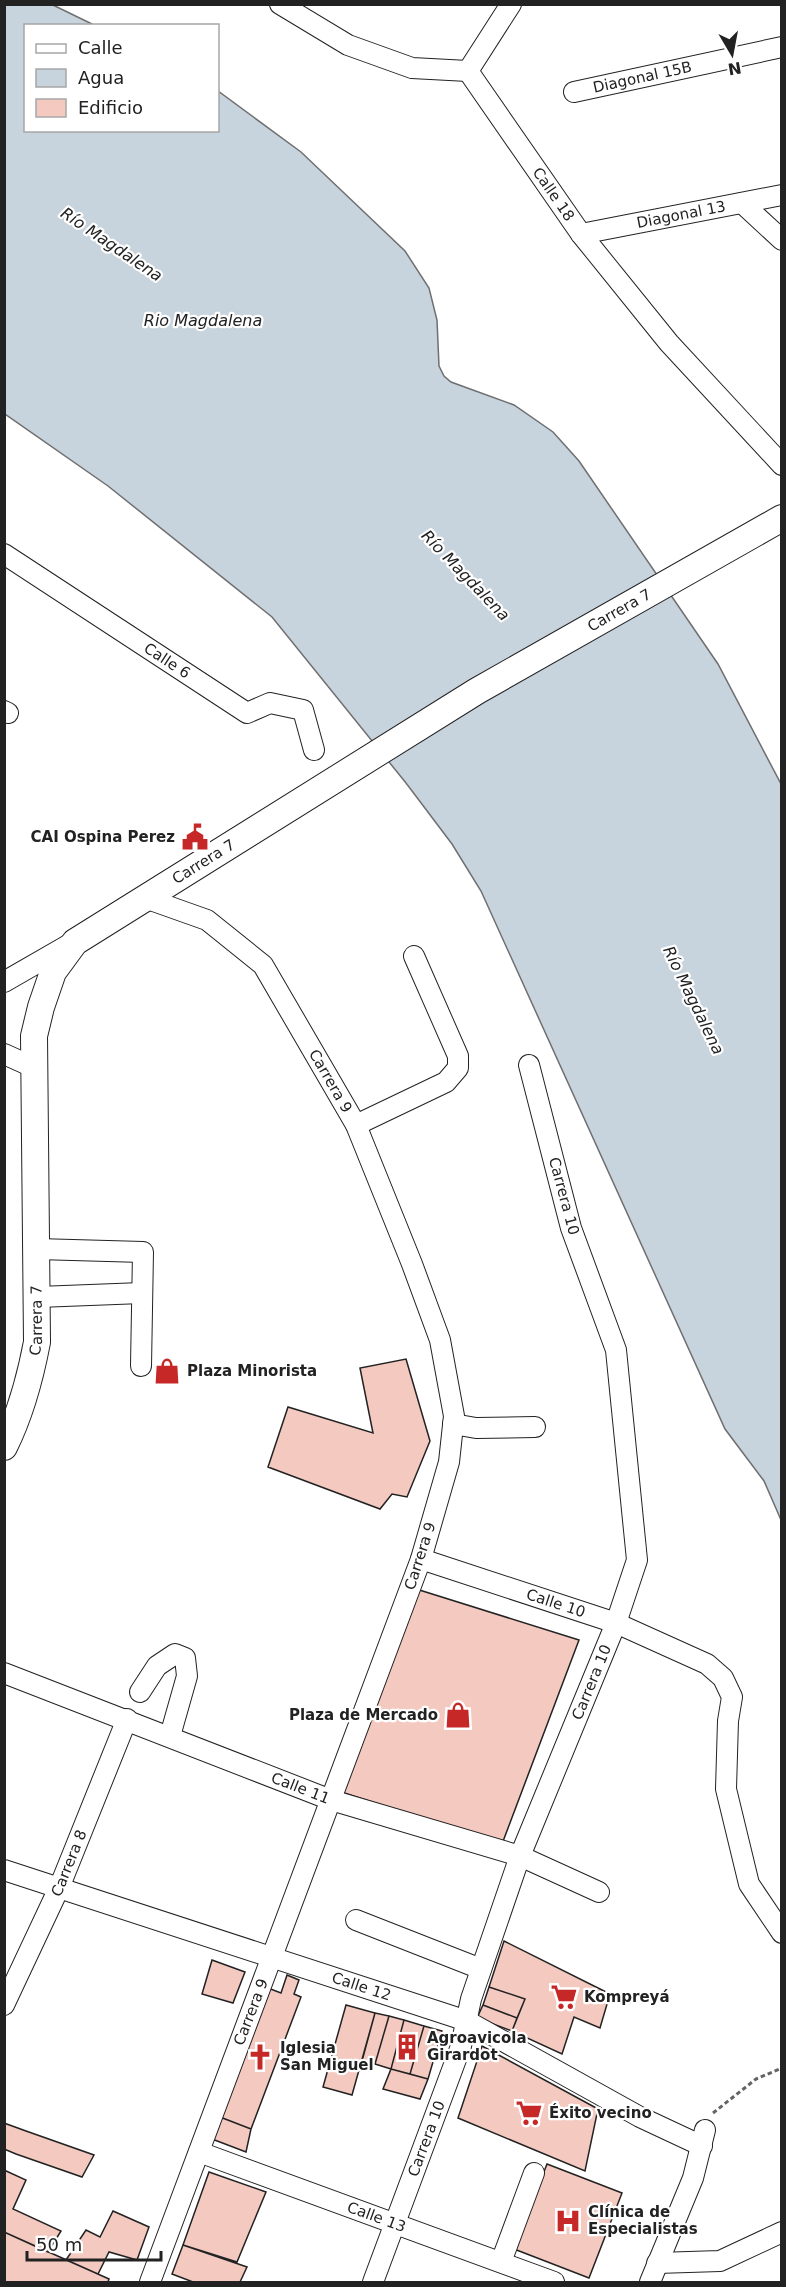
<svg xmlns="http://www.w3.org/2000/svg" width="786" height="2287" font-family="'DejaVu Sans',sans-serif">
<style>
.water{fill:#c7d3dd;stroke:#6f6f6f;stroke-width:1.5}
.building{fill:#f3c9c0;stroke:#222;stroke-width:1.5}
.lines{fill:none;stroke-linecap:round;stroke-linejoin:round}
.minor-casing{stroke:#222;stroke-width:22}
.major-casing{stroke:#222;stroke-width:28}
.path{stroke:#646464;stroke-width:3;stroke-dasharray:4.5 3;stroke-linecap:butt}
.minor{stroke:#fff;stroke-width:20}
.major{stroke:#fff;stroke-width:26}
.labels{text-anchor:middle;stroke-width:4.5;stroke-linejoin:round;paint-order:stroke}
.street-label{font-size:15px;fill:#222;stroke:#fff}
.poi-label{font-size:15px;font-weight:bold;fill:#222;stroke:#fff;text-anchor:start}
.water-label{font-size:16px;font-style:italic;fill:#222;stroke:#fff}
</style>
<rect width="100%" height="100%" fill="#fff"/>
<!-- water -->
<path class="water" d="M5,5H53L94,25L26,26V130H218V91L301,152L405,251L429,288L437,320L439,366L444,376L451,382L514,405L553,432L579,461L718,664L781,784V1520L764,1481L725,1429L481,891L452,844L406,783L272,617L108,486L5,414Z"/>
<!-- building -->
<path class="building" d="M406,1359L430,1441L407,1497L392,1494L380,1509L268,1467L288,1407L373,1433L360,1368Z
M413,1588L579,1640L502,1844L335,1790Z
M504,1941L610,1994L600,2028L574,2017L562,2054L512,2031L525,1999L489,1987Z
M212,1960L245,1972L233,2003L202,1994Z
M287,1975L299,1980L294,1994L301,1997L251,2129L220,2117L268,1988L281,1993Z
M489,1987L525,1999L517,2018L483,2005Z
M346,2005L375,2013L352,2095L323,2087Z
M483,2005L517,2018L512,2031L477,2018Z
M375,2013L389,2016L375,2064L362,2061Z
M389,2016L404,2020L391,2069L375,2064Z
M404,2020L424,2026L410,2074L391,2069Z
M424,2026L442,2031L428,2079L410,2074Z
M482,2046L598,2109L585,2171L458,2118Z
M391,2069L428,2079L420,2099L383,2089Z
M220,2117L251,2129L246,2152L212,2139Z
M4,2123L26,2131L94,2155L82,2177L16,2154L4,2149Z
M547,2164L622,2193L589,2278L514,2249Z
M4,2170L26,2180L13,2209L61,2231L48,2252L4,2232Z
M209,2172L266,2192L237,2262L183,2245Z
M113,2211L149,2227L137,2260L109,2252L98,2274L66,2260L86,2230L100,2237Z
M4,2232L109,2279L108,2282H4Z
M183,2245L247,2267L240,2282H193L172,2274Z"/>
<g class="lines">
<!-- minor casing -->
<g class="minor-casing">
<g id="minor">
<path d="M280,4L348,45L412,68L468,71"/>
<path id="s1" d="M468,71L581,234L669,343L782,465"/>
<path d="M468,71L511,4"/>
<path id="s2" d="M574,92L782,47"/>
<path d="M742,203L782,240"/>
<path id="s3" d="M581,234L782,195"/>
<path id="s4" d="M4,554L247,713L270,703L303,710L314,750"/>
<path d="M4,711L8,713"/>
<path id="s5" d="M145,898L207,920L263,965L356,1125L412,1264L440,1340L454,1416L449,1462L421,1559L150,2282"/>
<path d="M4,982L70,944"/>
<path d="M4,1054L33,1067"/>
<path d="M356,1125L446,1082L458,1068V1056L414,956"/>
<path d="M37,1249L143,1252L141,1366"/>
<path d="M38,1297L142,1293"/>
<path d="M453,1424L476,1428L535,1427"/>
<path id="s6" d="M421,1559L616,1623L707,1664L723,1678L732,1697L728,1721L726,1789L749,1884L782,1933"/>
<path id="s7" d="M4,1673L331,1800L520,1856L599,1892"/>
<path d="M140,1692L157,1666L175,1654L185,1658L187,1676L170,1736"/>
<path id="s8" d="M4,1870L467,2021L640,2117L702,2146"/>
<path d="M356,1920L481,1969"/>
<path id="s9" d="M4,2005L59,1888L127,1719"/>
<path id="s10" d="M199,2152L554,2282"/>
<path d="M501,2262L534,2173"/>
<path d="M657,2263L720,2261L782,2232"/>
<path id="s11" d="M373,2282L461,2046L471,1999L520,1856L616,1623L637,1560L616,1350L571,1228L529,1065"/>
<path d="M650,2282L693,2178L705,2130"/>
</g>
</g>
<!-- major casing -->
<g class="major-casing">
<g id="major">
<path id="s12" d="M4,1447C21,1413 30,1379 37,1342L34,1036L41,1007L53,972L75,942L477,691L782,518"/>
</g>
</g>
<!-- path -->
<path class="path" d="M713,2113L756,2079L782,2068"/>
<!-- minor -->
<use href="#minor" class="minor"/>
<!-- major -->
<use href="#major" class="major"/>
</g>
<!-- icons -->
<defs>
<g id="civic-bare" transform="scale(2.07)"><path d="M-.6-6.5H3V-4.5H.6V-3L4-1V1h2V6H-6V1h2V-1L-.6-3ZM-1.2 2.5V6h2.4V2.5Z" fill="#c62828" stroke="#fff" stroke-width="2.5" paint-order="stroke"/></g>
<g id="shop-bare" transform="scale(2.07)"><path d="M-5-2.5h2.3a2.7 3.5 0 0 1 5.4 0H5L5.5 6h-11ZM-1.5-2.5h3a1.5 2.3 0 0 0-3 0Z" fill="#c62828" stroke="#fff" stroke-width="2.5" paint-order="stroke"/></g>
<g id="supermarket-bare" transform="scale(2.07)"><path d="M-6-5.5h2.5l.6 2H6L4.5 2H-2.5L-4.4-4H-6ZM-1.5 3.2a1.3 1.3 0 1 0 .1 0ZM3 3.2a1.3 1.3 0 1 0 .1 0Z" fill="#c62828" stroke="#fff" stroke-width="2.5" paint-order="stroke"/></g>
<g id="building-bare" transform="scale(2.07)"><path d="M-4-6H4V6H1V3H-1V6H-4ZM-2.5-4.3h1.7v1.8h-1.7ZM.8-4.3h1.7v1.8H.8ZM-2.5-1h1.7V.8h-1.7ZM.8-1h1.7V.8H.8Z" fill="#c62828" stroke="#fff" stroke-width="2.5" paint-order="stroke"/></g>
<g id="church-bare" transform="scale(2.07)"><path d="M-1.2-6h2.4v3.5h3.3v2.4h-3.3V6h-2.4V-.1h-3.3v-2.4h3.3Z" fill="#c62828" stroke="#fff" stroke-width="2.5" paint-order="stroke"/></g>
<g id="hospital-bare" transform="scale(2.07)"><path d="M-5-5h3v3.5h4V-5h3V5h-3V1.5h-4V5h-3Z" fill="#c62828" stroke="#fff" stroke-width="2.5" paint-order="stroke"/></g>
</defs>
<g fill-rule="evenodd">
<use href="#civic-bare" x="195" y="837"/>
<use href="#shop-bare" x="167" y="1371"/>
<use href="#shop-bare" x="458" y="1715"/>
<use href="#supermarket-bare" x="564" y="1997"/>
<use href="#building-bare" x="407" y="2047"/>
<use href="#church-bare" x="260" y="2057"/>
<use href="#supermarket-bare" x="529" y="2113"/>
<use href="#hospital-bare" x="568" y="2221"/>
</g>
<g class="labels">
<!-- street labels -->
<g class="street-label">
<text dy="5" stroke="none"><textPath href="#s2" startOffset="70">Diagonal 15B</textPath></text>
<text dy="5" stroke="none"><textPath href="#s1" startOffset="150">Calle 18</textPath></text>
<text dy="5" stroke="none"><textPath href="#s3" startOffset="102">Diagonal 13</textPath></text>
<text dy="5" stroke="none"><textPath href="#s12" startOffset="1158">Carrera 7</textPath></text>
<text dy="5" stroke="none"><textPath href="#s4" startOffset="195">Calle 6</textPath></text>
<text dy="5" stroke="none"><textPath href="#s12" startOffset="672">Carrera 7</textPath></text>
<text dy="5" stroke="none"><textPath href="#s5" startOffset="272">Carrera 9</textPath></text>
<text transform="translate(564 1196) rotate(75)" y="5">Carrera 10</text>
<text dy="5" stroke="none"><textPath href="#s12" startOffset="132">Carrera 7</textPath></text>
<text transform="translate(420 1556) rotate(-72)" y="5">Carrera 9</text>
<text dy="5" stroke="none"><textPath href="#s6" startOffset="142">Calle 10</textPath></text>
<text dy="5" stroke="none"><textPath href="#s11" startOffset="639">Carrera 10</textPath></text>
<text dy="5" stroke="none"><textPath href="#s7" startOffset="318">Calle 11</textPath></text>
<text dy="5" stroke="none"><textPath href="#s9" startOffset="156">Carrera 8</textPath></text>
<text dy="5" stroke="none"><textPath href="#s8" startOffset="376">Calle 12</textPath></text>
<text transform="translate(251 2012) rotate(-69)" y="5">Carrera 9</text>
<text dy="5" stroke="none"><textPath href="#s11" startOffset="153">Carrera 10</textPath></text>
<text dy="5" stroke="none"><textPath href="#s10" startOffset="189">Calle 13</textPath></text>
</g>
<!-- poi labels -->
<g class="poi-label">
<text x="175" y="842" text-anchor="end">CAI Ospina Perez</text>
<text x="187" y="1376">Plaza Minorista</text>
<text x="438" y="1720" text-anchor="end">Plaza de Mercado</text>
<text x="584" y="2002">Kompreyá</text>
<text x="427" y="2043">Agroavicola<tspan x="427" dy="17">Girardot</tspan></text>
<text x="280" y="2053">Iglesia<tspan x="280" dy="17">San Miguel</tspan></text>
<text x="549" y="2118">Éxito vecino</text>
<text x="588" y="2217">Clínica de<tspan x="588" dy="17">Especialistas</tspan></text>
</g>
<!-- water labels -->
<g class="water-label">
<text transform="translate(112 244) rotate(34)" y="6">Río Magdalena</text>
<text x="203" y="326">Rio Magdalena</text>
<text transform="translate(466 575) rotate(46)" y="6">Río Magdalena</text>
<text transform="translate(694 1000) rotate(64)" y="6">Río Magdalena</text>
</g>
</g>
<!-- border -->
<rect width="786" height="2287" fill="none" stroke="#222222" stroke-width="12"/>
<!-- legend -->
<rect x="24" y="24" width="195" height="108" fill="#ffffff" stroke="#a7a7a7" stroke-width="1.5"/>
<rect x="36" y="44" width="30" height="9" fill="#ffffff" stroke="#a7a7a7" stroke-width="1.5"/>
<text x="78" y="54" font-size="18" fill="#222222">Calle</text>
<rect x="36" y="69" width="30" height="18" fill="#c7d3dd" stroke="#a7a7a7" stroke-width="1.5"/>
<text x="78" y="84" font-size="18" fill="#222222">Agua</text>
<rect x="36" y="99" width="30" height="18" fill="#f3c9c0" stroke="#a7a7a7" stroke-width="1.5"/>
<text x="78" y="114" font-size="18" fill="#222222">Edificio</text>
<!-- north arrow -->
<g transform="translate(732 54) rotate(170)" stroke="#ffffff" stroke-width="4.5" paint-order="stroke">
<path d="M0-4.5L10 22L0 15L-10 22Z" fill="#222222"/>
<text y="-9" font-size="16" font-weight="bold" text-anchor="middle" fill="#222222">N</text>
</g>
<!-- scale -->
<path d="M27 2251v9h134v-9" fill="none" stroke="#222222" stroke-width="3"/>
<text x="36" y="2251" font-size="18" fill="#222222" stroke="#ffffff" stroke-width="4.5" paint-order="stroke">50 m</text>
</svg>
